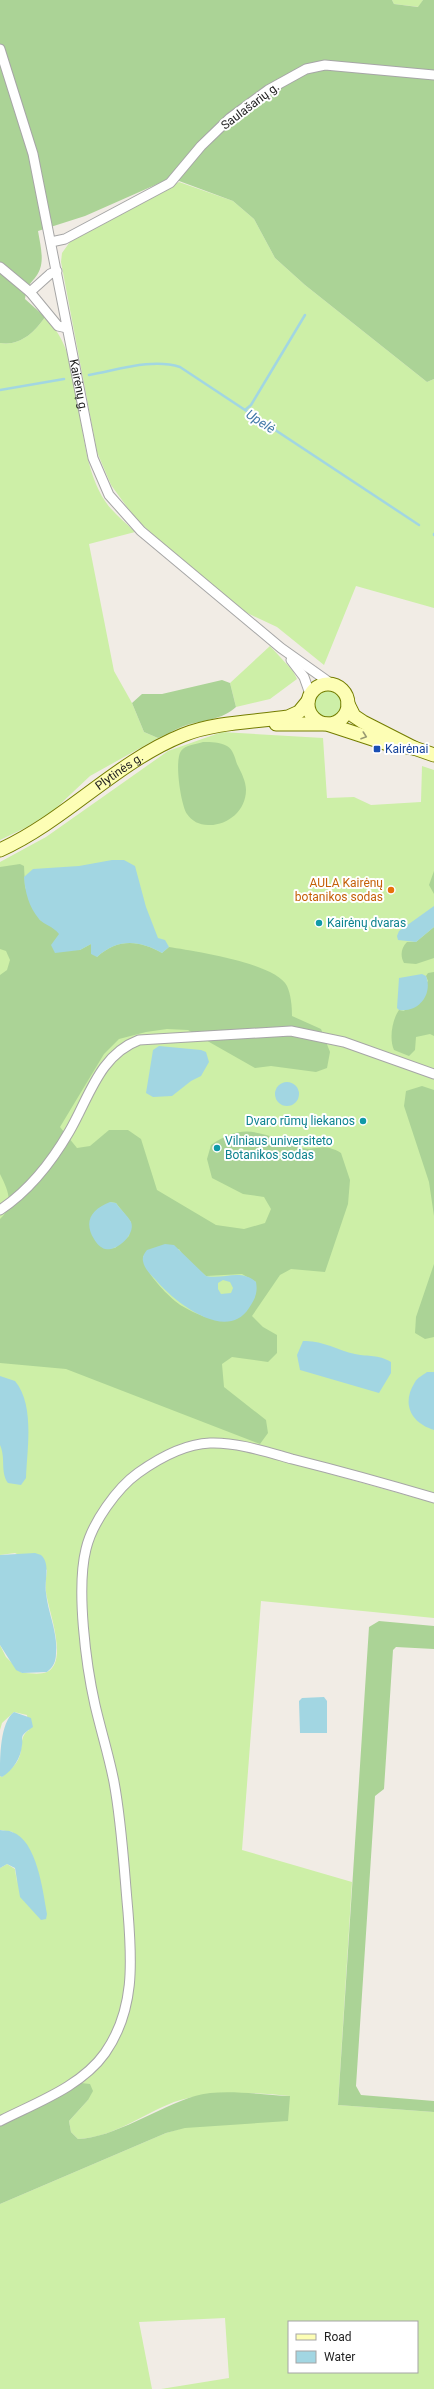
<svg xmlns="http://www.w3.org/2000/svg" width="434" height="2389" font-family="Roboto,sans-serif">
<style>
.grass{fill:#cdefa7;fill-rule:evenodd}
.forest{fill:#abd396;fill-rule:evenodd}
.water{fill:#a2d6e2;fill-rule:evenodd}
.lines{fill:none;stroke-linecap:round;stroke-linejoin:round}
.stream{stroke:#a2d6e2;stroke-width:2.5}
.minor-casing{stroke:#a6a6a6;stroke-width:11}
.secondary-casing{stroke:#747d00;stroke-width:15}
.minor{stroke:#fff;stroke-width:9}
.secondary{stroke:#fdfeb5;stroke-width:13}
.oneway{stroke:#999a72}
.transit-dot{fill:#1a4fb4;stroke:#fff;stroke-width:1.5}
.food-dot{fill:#e8710a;stroke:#fff;stroke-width:1.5}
.culture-dot{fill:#0f9aa8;stroke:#fff;stroke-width:1.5}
.labels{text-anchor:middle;stroke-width:4;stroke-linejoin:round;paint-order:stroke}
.street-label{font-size:12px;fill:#1f1f1f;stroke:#fff}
.transit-label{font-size:12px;fill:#164399;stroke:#fff;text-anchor:start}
.food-label{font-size:12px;fill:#c56008;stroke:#fff;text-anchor:end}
.culture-label{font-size:12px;fill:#0d838f;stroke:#fff;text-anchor:start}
.water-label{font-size:13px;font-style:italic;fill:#3f77a6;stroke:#fff}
</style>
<rect width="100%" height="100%" fill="#f1ece5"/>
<!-- grass -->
<path class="grass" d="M392,0H423L419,7L394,4Z
M179,182L233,201L254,219L275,258L305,285L427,382L434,379V608L356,586L324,665L277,627L245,612L158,539L135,518L111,485L97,452L61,262L62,253L72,239Z
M45,317C90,361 70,446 105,501C113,513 125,522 135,532L89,544L114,671L132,703L144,732L158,738L90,776L54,810L27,827L0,840V343C20,346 34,333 45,317Z
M270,646L293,671L297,679L270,699L236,707L230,683Z
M314 703a14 14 0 1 1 28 0a14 14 0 1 1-28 0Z
M222,732L323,738L327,798L354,797L371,805L421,802L422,766L434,770V1493L260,1447L259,1454L434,1503V1618L261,1601L242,1850L352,1882L338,2105L434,2112V2389H161L229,2378L225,2318L139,2322L152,2389H0V2204L166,2133L290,2096C254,2092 209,2090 174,2102C143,2114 112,2138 78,2139L71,2132L69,2121L88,2100L81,2083L0,2126V1868L7,1864L15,1869L17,1883L13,1832L0,1830V1776L2,1777C7,1772 15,1766 18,1760C24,1749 18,1737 29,1730L27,1715L14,1712L2,1723L0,1730V1645L6,1657L22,1673C30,1673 40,1675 47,1672C69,1661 48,1610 46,1592C45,1585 46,1578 47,1570L15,1553L0,1555V862L46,837L168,751ZM289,2322H417V2372H289Z"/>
<!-- forest -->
<path class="forest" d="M0,0H392L394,4L418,7L423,0H434V379L427,382L305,285L275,258L254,219L233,201L171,178L85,216L38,231C40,243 44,258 40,269C35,282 28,280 25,299L45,317C34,333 20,346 0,343Z
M222,680L230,683L236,707C222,720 204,720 187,725C177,728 168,734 158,738L144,732L132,703L142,694H162Z
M203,742C211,742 220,742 227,746C233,749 235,758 237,764C241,772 246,781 246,790C246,811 227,826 208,825C199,825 192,821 187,814C181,805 174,761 181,751C185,745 197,744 203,742Z
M20,864L24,866L25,887L40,920L53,926L80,950L91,944L97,957C118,938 139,940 162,953L169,947C194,951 276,963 287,986C291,995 292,1006 292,1016L321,1029L330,1052L327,1068L316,1072L271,1066L255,1068L188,1030L167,1029L146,1032L119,1039L104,1054L60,1127L77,1148L90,1146L109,1130H128L141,1139L157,1190L216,1225L244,1229L265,1223L271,1209L264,1197L243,1194L212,1178L207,1159L211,1145C238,1127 251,1129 281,1140C288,1143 295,1147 302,1148C319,1151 322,1142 341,1153L350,1180L348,1204L325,1272L291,1269L280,1275L252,1316L263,1327L277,1335V1353L268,1362L232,1357L222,1364L224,1387L266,1420L268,1433L260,1444L66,1369L0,1363V1219C15,1205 8,1190 0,1174V975L7,970L10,960L6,951L0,949V867ZM110,1202L116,1203L131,1222L129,1236L115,1248L105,1249ZM179,1249L184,1257L206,1276L242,1274L256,1282L205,1317C197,1314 189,1310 182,1306C170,1299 142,1270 143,1256Z
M434,871V894L429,885Z
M434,927V958L416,964L404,963C400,956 401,948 407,942H416Z
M434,972V1036L430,1034L416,1037L415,1050L409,1056L394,1050C389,1039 392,1020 399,1010L404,1011L428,981L426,976L428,973Z
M422,1086L434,1090V1216L429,1182L404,1106L406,1091Z
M434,1264V1337L425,1339L415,1333L416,1317Z
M379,1621L434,1626V1649L396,1647L393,1650L384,1789L375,1796L356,2086L361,2095L434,2101V2112L338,2105L369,1627Z
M81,2083L90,2084L93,2091L88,2100L69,2121L71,2132L78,2139C114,2138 158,2107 195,2096C221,2088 262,2095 290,2096L288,2121L185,2128L166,2133L0,2204V2126Z"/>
<!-- water -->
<path class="water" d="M112,860H124L135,866L146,907L158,938L165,940L169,947L162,953C139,940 118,938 97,957L91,954V944L80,950L55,953L51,945L59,934C53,926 44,925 39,919C29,907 25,892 24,877L33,869L79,866Z
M434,906V927L416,942L398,940L397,936L399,931Z
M422,974L426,976C433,994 419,1013 399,1010L397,1008L399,978Z
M159,1046L201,1050L206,1052L209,1062L201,1076L191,1081L172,1096L153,1097L146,1093L153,1050Z
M275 1094a12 12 0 1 1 24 0a12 12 0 1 1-24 0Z
M110,1202L116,1203C120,1209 128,1216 131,1222C136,1234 117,1252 105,1249C101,1248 96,1243 94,1239C83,1221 92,1209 110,1202Z
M165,1244L174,1245L206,1276C224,1280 240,1268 256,1282C258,1293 255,1299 249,1308C226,1344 172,1300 155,1279C150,1274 144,1268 143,1261C142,1257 144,1254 147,1250ZM223,1280L230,1282L233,1288L231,1293L221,1294L218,1289V1283Z
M303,1341C322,1340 337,1350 355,1354C370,1357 377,1354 391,1362V1373L379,1393L300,1370L297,1355Z
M427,1372H434V1430C411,1423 401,1404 415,1382C417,1378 423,1375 427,1372Z
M0,1376L15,1381C35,1405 27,1449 26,1478L21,1485L8,1483C0,1472 6,1458 0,1445Z
M35,1553L41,1555C51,1564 44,1580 46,1593C48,1613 58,1633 56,1653C56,1662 53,1667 47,1672L22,1673L16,1670L0,1645V1555Z
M324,1697L327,1701V1733H300L299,1701L302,1698Z
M14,1712L31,1718L33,1727C29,1730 25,1732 23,1735C21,1739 23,1741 22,1745C21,1758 13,1770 2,1777L0,1776C0,1756 0,1723 14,1712Z
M0,1830C4,1831 9,1830 12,1832C37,1840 43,1892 47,1914L46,1919L41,1920L20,1897L15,1868L7,1864L0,1868Z"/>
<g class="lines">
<!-- stream -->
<path class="stream" d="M89,375C118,370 152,358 180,367L419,525
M0,390L64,379
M245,410L251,405L305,315
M434,534V535"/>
<!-- minor casing -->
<g class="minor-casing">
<g id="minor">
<path id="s1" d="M0,49L33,154L93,458L109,495L141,531L281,648L333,685"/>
<path d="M51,242L65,239L170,183L201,146L230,118L268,90L306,69L325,65L434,75"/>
<path d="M0,267L30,292L58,326L67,328"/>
<path d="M30,292L50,274L57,271"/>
<path d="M291,660L304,677L310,694"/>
<path d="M0,1210C30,1190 51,1163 69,1132C89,1098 99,1055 139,1040L291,1031L344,1042L434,1074"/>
<path d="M0,2121C35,2103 81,2087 105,2053C135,2010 132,1962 128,1912C124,1869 122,1825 114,1782C109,1756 101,1731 95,1705C86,1665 76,1589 86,1549C92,1523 117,1488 138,1473C159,1458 184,1444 210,1443C237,1442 267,1452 292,1459C340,1471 387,1484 434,1498"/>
</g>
</g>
<!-- secondary casing -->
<g class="secondary-casing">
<g id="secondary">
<circle cx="328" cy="704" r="20"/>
<path d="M348,704L354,716L363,722L414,748L434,755"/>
<path d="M276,724H327L388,744L414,748"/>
<path id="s2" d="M0,850C66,820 116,762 183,735C216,722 254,722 288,717L299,712L308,701"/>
</g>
</g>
<!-- minor -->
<use href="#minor" class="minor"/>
<!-- secondary -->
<use href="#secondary" class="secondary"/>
</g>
<!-- one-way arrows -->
<defs><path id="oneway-chevron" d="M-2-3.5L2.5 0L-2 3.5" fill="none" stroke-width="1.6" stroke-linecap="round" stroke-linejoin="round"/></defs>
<use class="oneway" href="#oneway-chevron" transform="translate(364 736) rotate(19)"/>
<!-- markers -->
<rect class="transit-dot" x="373" y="745" width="8" height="8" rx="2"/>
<circle class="food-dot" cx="391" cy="890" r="4"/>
<g class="culture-dot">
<circle cx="319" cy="923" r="4"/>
<circle cx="363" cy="1121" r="4"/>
<circle cx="217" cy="1148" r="4"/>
</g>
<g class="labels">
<!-- street labels -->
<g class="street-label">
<text transform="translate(250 106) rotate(-37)" y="4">Saulašarių g.</text>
<text dy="4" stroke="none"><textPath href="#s1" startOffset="346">Kairėnų g.</textPath></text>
<text dy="4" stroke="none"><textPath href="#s2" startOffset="143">Plytinės g.</textPath></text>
</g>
<!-- transit labels -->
<g class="transit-label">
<text x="385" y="753">Kairėnai</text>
</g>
<!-- food labels -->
<g class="food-label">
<text x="383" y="887">AULA Kairėnų<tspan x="383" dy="14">botanikos sodas</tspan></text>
</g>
<!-- culture labels -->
<g class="culture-label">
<text x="327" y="927">Kairėnų dvaras</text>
<text x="355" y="1125" text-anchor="end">Dvaro rūmų liekanos</text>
<text x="225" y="1145">Vilniaus universiteto<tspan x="225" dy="14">Botanikos sodas</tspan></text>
</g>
<!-- water labels -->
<g class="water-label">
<text transform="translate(261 421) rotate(33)" y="5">Upelė</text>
</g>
</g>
<!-- legend -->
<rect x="288" y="2321" width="130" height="52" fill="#ffffff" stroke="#a5a5a5"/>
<rect x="296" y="2334" width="20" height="6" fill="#fdfeb5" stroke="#a5a5a5"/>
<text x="324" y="2341" font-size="12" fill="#1f1f1f">Road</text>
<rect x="296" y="2351" width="20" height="12" fill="#a2d6e2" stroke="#a5a5a5"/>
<text x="324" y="2361" font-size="12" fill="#1f1f1f">Water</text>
</svg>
